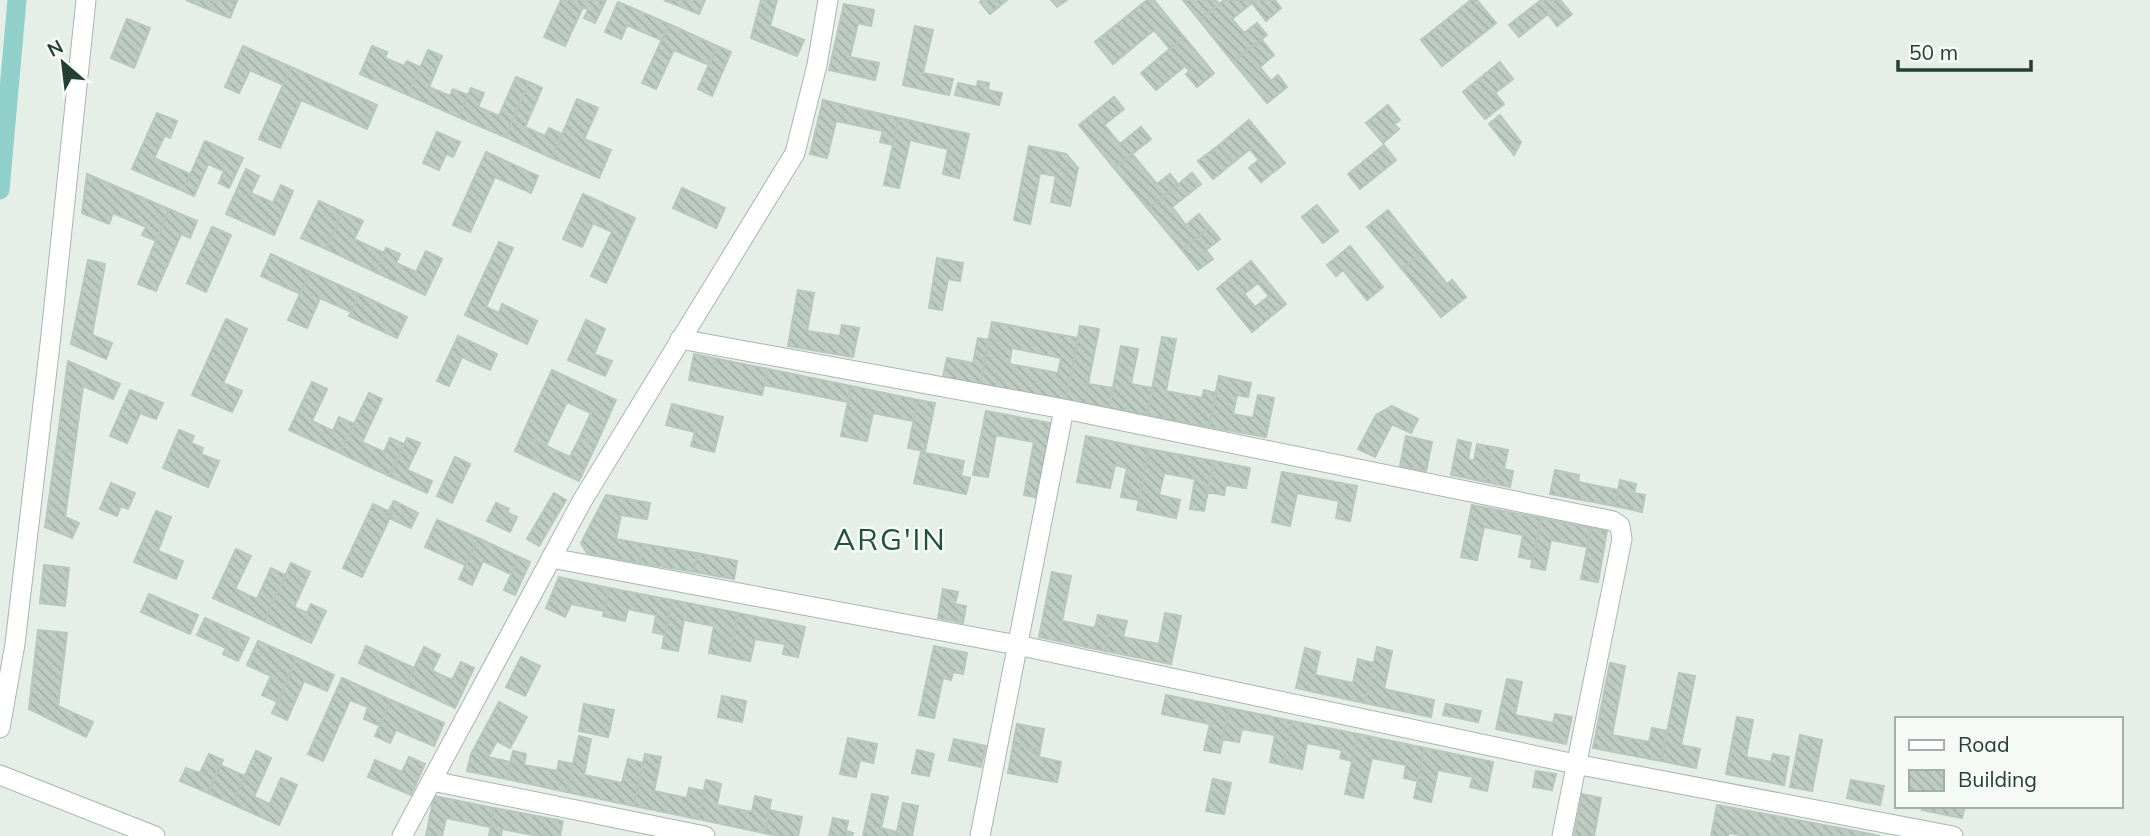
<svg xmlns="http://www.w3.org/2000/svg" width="2150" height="836" font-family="Mulish,sans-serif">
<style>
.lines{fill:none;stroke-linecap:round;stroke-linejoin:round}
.canal{stroke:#91cfca;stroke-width:19}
.building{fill:url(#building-back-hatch);stroke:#b8c7bd;stroke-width:2;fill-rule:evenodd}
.minor-casing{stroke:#a8b6ae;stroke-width:21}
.minor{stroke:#fff;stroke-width:19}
.labels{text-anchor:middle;stroke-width:5;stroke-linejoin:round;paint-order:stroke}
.quarter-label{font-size:30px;letter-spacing:2px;fill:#22513a;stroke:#f6faf7}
</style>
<defs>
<pattern id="building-back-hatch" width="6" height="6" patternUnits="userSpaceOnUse" patternTransform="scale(1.75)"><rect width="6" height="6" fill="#beccc3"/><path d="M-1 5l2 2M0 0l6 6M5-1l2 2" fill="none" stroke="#a3b0a8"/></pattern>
</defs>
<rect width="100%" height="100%" fill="#e6eee8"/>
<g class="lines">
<!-- canal -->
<path class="canal" d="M0,190L17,0"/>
</g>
<!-- building -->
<path class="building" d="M186,0H214L210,10Z
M214,0L237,1L230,18L210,10Z
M561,0H606L595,23L584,18L588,10L583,7L565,46L544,37Z
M664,0H705L699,14Z
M761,0H777L770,26L804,40L797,56L751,38Z
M982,0H1007L990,14L980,2Z
M1051,0H1067L1057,7Z
M1147,0H1154L1184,37L1170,49L1154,30L1113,64L1095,42Z
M1183,0H1216L1219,4L1199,20Z
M1224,0H1275L1281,8L1266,21L1252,3L1232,19L1244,33L1257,23L1267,35L1233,62L1199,20Z
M1471,0H1477L1496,23L1442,66L1421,40Z
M1541,0H1560L1572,14L1557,26L1548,14L1519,37L1509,25Z
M618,2L669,24L661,40L627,25L621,39L605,32Z
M844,4L874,10L871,26L858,23L850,57L879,63L875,80L829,70Z
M127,19L150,28L134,68L111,58Z
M669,24L717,46L709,65L674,50L656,89L642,83Z
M915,26L933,30L923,73L953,79L949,95L903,85Z
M1184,37L1214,73L1197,87L1186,74L1189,71L1185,66L1156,90L1141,73Z
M1261,39L1274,55L1260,67L1271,81L1278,75L1287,87L1267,103L1233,62Z
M243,46L291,67L283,85L250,70L239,93L225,87Z
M372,46L387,52L385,58L404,66L407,61L420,67L408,95L360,74Z
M717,46L731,52L712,96L698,89Z
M428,50L442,56L429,87L450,96L453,89L468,95L458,117L408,95Z
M1500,62L1513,79L1495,93L1504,104L1485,119L1463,92Z
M291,67L377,105L367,129L301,100L280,148L259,139Z
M516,77L529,82L505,137L458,117L471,88L484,93L478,107L499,116Z
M978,81L989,83L988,90L1002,93L999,105L955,95L958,83L977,87Z
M529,82L542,88L525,127L545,136L549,128L562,134L552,158L505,137Z
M1114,97L1124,109L1104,125L1120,144L1141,127L1151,139L1114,168L1079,125Z
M577,99L598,108L584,139L611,150L599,178L552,158Z
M823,100L864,110L860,126L836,121L827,158L810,154Z
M1388,105L1400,120L1394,124L1399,129L1383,143L1366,123Z
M864,110L899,118L893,145L880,142L883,131L860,126Z
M157,113L177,121L170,138L165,135L154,158L190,174L183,191L132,169Z
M1500,115L1521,142L1514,155L1489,124Z
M899,118L969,134L959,178L943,174L948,149L910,140L899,188L884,185Z
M1249,120L1285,163L1261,182L1249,168L1259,160L1250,149L1234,162L1219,145Z
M437,132L460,142L453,157L446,154L439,170L423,163Z
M205,141L243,158L229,188L219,183L224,171L208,164L194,196L183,191Z
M1219,145L1234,162L1213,179L1198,161Z
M1384,145L1396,160L1360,189L1348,174Z
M1029,146L1066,154L1078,168L1070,206L1051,202L1056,176L1040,173L1030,224L1014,220Z
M486,152L538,176L531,193L495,177L470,232L453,225Z
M1132,154L1157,184L1170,174L1178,184L1148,209L1114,168Z
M246,169L259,176L251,193L273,203L281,185L293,191L274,235L226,214Z
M1192,173L1201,184L1172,207L1186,225L1199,214L1210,227L1182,250L1148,209Z
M87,174L169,209L156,241L142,235L146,227L113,213L109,224L82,213Z
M682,188L725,208L716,228L673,208Z
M583,194L635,218L606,283L591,276L612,232L593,223L582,247L563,239Z
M319,201L343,212L326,249L301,238Z
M1317,205L1338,231L1323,243L1302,217Z
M169,209L197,221L190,238L181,234L156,291L138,284Z
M1388,210L1422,253L1402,269L1367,227Z
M343,212L363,221L354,239L384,253L375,272L326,249Z
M212,227L231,235L206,292L187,283Z
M1210,227L1220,239L1206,250L1213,259L1198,270L1182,250Z
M499,242L513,248L486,307L499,313L502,304L537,321L527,344L465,315Z
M1350,246L1383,287L1367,300L1343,270L1336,276L1327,265Z
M386,248L400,254L396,263L416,272L426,251L442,259L425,295L375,272Z
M1422,253L1447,284L1452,280L1466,297L1441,317L1402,269Z
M271,254L310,272L300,294L261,276Z
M937,258L963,263L960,281L948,279L942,310L929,308Z
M88,260L105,264L92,335L112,343L106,359L71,344Z
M1251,261L1286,304L1252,332L1217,289ZM1258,283L1269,296L1255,307L1244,294Z
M310,272L359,294L351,312L320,298L307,328L288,320Z
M798,290L814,293L807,331L840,336L842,325L859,328L853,357L788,346Z
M359,294L407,317L397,338L349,316Z
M226,319L247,329L223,383L242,391L232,412L192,395Z
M586,320L605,329L594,354L612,361L605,376L568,360Z
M992,322L1078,338L1066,400L980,384ZM1012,348L1061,358L1058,373L1009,364Z
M1080,326L1099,329L1088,384L1113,388L1109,408L1066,400Z
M458,336L497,354L490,370L462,357L449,386L437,381Z
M1162,337L1176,339L1166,391L1202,398L1204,390L1216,393L1209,427L1147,415Z
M978,338L989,340L980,384L943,377L947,358L973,363Z
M1121,346L1138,349L1131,384L1152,388L1147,415L1109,408Z
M694,354L768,369L762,395L689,380Z
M68,361L120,384L113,399L83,386L74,452L56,449Z
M768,369L851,386L848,402L764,385Z
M552,370L616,400L596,445L580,437L591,413L567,402L546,446L522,435Z
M1219,376L1251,383L1248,397L1237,395L1233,414L1253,418L1258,395L1274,398L1266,437L1209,427Z
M312,382L327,389L312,421L333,431L339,417L354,424L340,453L289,430Z
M851,386L918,400L913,421L873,413L867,441L841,436Z
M130,390L163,403L156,419L140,413L127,443L110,436Z
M369,393L382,399L362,442L384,452L390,438L404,444L389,476L340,453Z
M918,400L935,403L925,451L908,448Z
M672,404L723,417L714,452L691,446L695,432L666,425Z
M1392,406L1418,419L1411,433L1392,424L1375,457L1358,449L1376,415Z
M986,411L1055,424L1049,456L1032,452L1034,442L996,435L988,477L973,475Z
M179,430L194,436L191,443L203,448L201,454L219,461L208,487L163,468Z
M522,435L570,457L580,437L596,445L579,481L515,451Z
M1086,436L1149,449L1139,500L1121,497L1127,468L1115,465L1110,488L1077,482Z
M1406,436L1432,442L1426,471L1400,466Z
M407,438L420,443L407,470L432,481L427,493L389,476Z
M1458,440L1471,443L1468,459L1474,461L1477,444L1493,447L1486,482L1451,475Z
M1493,447L1508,450L1504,469L1513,471L1510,487L1486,482Z
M56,449L74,452L65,517L79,523L72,538L45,527Z
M1149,449L1214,461L1204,511L1190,509L1195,479L1164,473L1159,495L1180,500L1176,518L1137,510Z
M921,452L964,461L961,476L970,478L966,494L914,483Z
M1032,452L1049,456L1040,498L1024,495Z
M455,457L470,464L452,503L437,496Z
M1214,461L1250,468L1246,488L1226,485L1224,495L1207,492Z
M1555,470L1579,475L1578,482L1618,490L1615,506L1550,494Z
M1282,472L1357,486L1350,521L1336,518L1339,501L1297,493L1290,526L1272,522Z
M1620,480L1636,484L1634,493L1645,495L1642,512L1615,506Z
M111,483L135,493L128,509L121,506L117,516L100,509Z
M554,493L566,500L539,546L527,539Z
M606,495L650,503L647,519L621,515L616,539L643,544L640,563L587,553L581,543Z
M394,501L418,513L411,528L389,518L392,513L388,512Z
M496,503L509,509L507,512L517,517L510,532L487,521Z
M373,504L392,513L362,577L343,568Z
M1472,505L1541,518L1533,560L1519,557L1523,535L1484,527L1477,560L1461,557Z
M156,511L171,517L158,551L183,561L176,579L134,562Z
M1541,518L1591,528L1587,547L1551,540L1545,570L1531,567Z
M437,520L478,538L465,565L425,547Z
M1591,528L1607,531L1598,582L1581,579Z
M478,538L519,557L511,574L483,561L472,585L459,579Z
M643,544L697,553L694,572L640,563Z
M236,549L251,556L235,589L257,599L271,568L285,575L264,621L213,598Z
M697,553L737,561L734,579L694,572Z
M519,557L530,562L515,595L504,590Z
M291,563L310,572L294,607L307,613L311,604L326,611L311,643L264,621Z
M44,565L69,568L65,606L40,603Z
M1052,572L1071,576L1062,621L1095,628L1098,615L1111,618L1105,651L1039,637Z
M559,577L609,588L604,611L571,604L565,617L546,608Z
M609,588L672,600L665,635L653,632L656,615L628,609L625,621L603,616Z
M943,589L958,592L955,604L966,606L963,623L938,618Z
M149,594L198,615L190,634L141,612Z
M672,600L738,613L729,657L709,653L714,626L684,620L678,651L662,648Z
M738,613L805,627L798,657L783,654L785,644L755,639L750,661L729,657Z
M1165,613L1181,616L1171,664L1105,651L1111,618L1127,621L1123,637L1159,644Z
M205,618L249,638L238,661L223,654L226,648L197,635Z
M38,630L67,633L58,706L93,722L86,737L29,709Z
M258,641L297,658L278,702L262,695L271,676L247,665Z
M366,646L414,668L406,685L359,663Z
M934,646L967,653L963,674L953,672L951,680L943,678L934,718L919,715Z
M424,647L440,655L432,671L452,680L461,662L474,668L455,708L406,685Z
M1377,647L1392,651L1384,689L1434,700L1431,717L1365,703Z
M1305,648L1320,652L1315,675L1353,683L1358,659L1373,663L1365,703L1296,688Z
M521,657L540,666L525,696L506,687Z
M297,658L334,675L327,691L304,681L287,720L272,713Z
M1610,663L1625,666L1612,735L1649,742L1652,728L1667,731L1661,761L1593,748Z
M1679,673L1695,676L1681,745L1700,749L1696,768L1661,761Z
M342,678L391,700L380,726L364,719L368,707L350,700L323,761L308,754Z
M1507,679L1522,682L1515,715L1553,723L1555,714L1572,717L1566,744L1496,729Z
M1166,695L1229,708L1220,753L1204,750L1210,724L1162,714Z
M722,696L746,701L742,722L718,717Z
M391,700L444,723L434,746L396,730L390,743L375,736Z
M499,702L527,717L510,748L497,741L488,757L510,762L507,779L467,771L471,754Z
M584,704L614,710L608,737L579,731Z
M1446,704L1481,711L1478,722L1443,715Z
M1229,708L1292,721L1283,765L1270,762L1275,735L1242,729L1239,742L1222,739Z
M1737,717L1753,720L1746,757L1771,762L1773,754L1789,757L1784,785L1726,774Z
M1292,721L1358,734L1352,761L1340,758L1342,750L1307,743L1302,769L1283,765Z
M1017,724L1044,729L1040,750L1013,745Z
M1358,734L1425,748L1418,781L1404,778L1406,765L1372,758L1363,798L1345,794Z
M1800,735L1822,740L1812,791L1790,787Z
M579,736L591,739L584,775L622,783L628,759L643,763L634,806L567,792Z
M848,738L877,744L873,763L860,760L856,777L840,774Z
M954,739L986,746L981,767L949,760Z
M1013,745L1040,750L1039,757L1061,762L1057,782L1008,773Z
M1425,748L1493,762L1487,791L1470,787L1473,777L1438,770L1431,802L1414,798Z
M917,750L934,754L929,776L912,773Z
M256,751L271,758L254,797L270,804L281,778L297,785L279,825L232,804Z
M513,751L526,754L524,765L557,771L559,761L573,764L567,792L507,779Z
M209,754L223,760L208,793L180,781L186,768L200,773Z
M645,754L661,757L654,791L687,798L689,788L704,791L698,819L634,806Z
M409,757L425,764L411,795L368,777L375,760L402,772Z
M220,765L245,776L232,804L208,793Z
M1536,771L1556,774L1552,790L1533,787Z
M1213,779L1231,783L1224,814L1206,811Z
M706,780L721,784L717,805L752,812L755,796L771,800L764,833L698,819Z
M1851,780L1884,786L1880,805L1847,798Z
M872,794L888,797L881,828L897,832L896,836H863Z
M1582,794L1601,798L1594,836H1574Z
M434,796L494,808L491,827L446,818L442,836H426Z
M903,803L918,806L912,836H896Z
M1717,805L1781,817L1778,836H1746L1729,833L1728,836H1711Z
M1923,806H1965L1962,818L1922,810Z
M494,808L563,821L560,836H539L502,829L501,836H489Z
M769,810L802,817L798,836H778L764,833Z
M1781,817L1845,829L1844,836H1778Z
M833,818L848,821L846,831L853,833L852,836H829Z
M1845,829L1880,836H1844Z"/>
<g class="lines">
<!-- minor casing -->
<g class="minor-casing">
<path id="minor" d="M680,339L1064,409L1613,521L1620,526L1622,539L1562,836
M551,558L1017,645L1575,764L1953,836
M0,728L15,644L50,344L86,0
M0,775L155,836
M432,781L705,836
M402,836L582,501L795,153L817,65L828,0
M980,836L1064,409"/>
</g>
<!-- minor -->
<use href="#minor" class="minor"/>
</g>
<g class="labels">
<!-- quarter labels -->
<g class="quarter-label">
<text x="890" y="550">ARG'IN</text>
</g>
</g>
<!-- legend -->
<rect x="1895" y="717" width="228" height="91" fill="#f6faf7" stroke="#a2afa8" stroke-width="2"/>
<rect x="1909" y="740" width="35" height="10" fill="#ffffff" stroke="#a2afa8" stroke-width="2"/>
<text x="1958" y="752" font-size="21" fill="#253f32">Road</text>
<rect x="1909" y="770" width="35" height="21" fill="url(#building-back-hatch)" stroke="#a2afa8" stroke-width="2"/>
<text x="1958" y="787" font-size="21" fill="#253f32">Building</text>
<!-- north arrow -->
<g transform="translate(63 63) rotate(332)" stroke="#f6faf7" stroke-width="5" paint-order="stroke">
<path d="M0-5L12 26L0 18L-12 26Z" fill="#253f32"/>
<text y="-10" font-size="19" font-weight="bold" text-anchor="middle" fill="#253f32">N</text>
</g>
<!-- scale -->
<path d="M1898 60v10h133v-10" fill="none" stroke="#253f32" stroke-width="3.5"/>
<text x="1909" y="60" font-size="21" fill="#253f32" stroke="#f6faf7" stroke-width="5" paint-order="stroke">50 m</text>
</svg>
